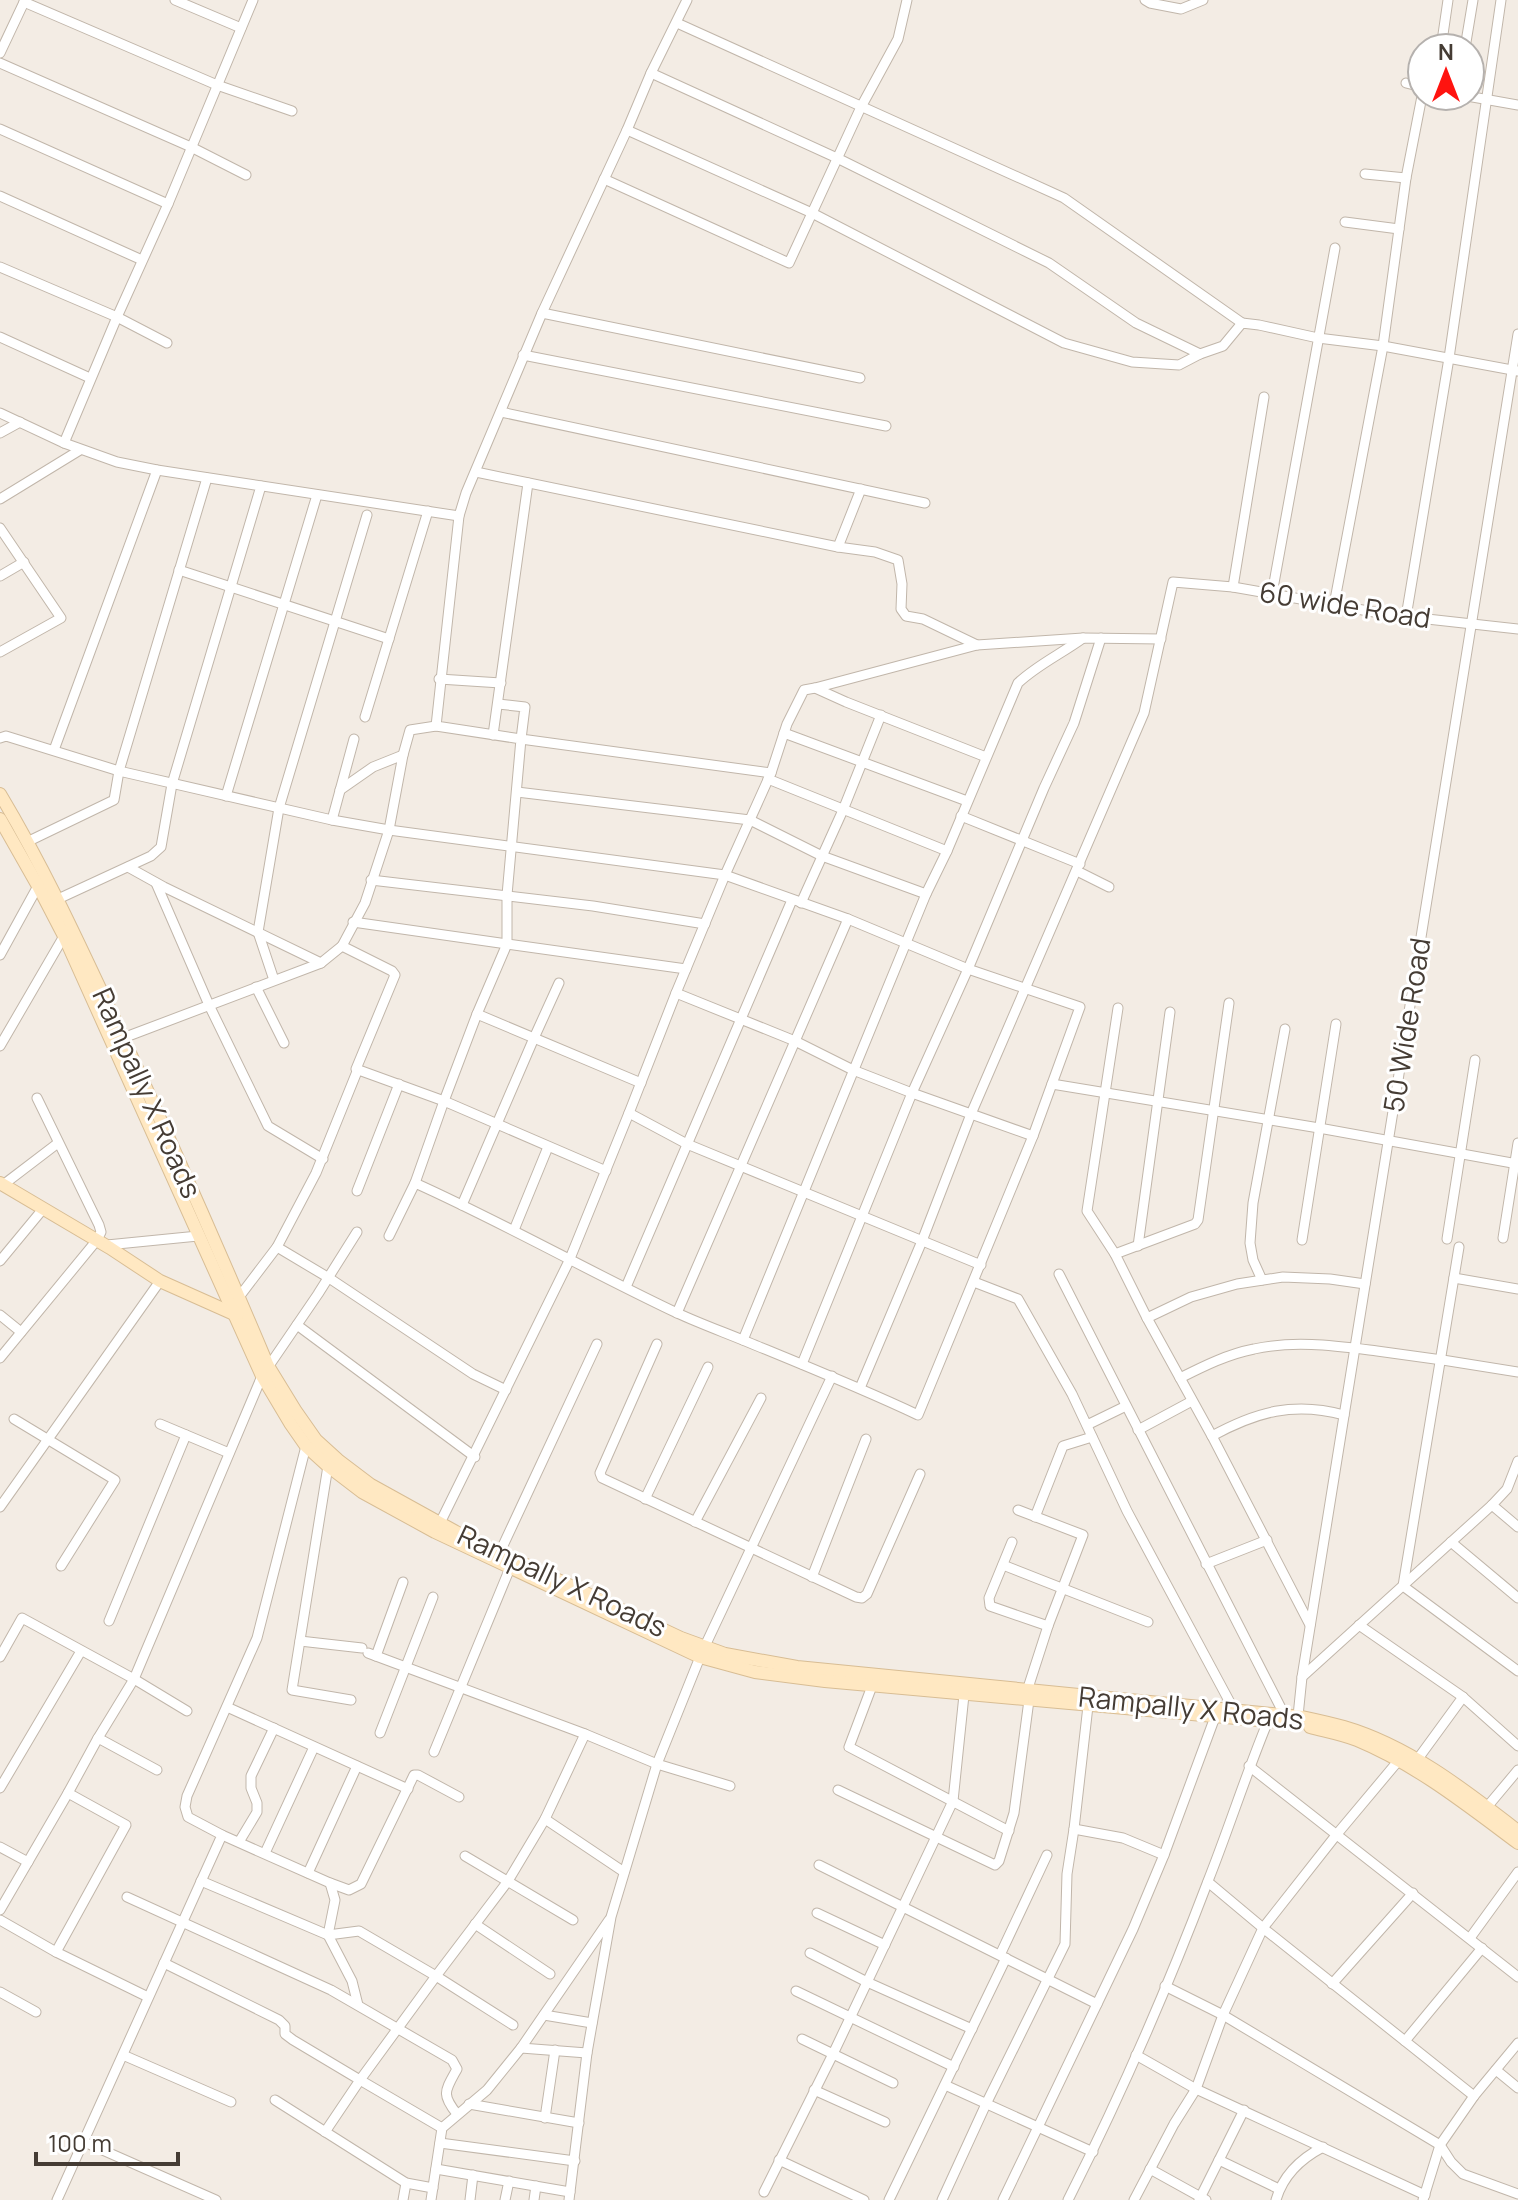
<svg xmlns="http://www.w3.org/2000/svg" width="1518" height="2200" viewBox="0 0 1518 2200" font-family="Manrope,sans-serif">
	<rect width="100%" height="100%" fill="#f3ece4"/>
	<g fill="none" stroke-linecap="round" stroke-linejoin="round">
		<!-- street casing -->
		<g stroke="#c1b6aa" stroke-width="11">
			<g id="street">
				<path d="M175 0 241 28"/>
				<path d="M253 0 168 204 117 317 64 443 117 462 157 470 459 516"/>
				<path d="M1145 0 1150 3 1181 9 1203 0"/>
				<path d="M24 2 217 85 292 111"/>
				<path d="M677 23 1064 198 1242 323"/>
				<path d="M1441 48 1448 0"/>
				<path d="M1465 48 1473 0"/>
				<path d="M0 53 25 0"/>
				<path d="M0 63 191 147 246 175"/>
				<path d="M651 73 837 158 1049 263 1136 323 1200 354 1223 346 1242 323 1259 325 1318 338 1383 346 1518 371"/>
				<path d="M1406 83 1422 87"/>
				<path d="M1467 96 1518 105"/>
				<path d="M0 129 168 204"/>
				<path d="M627 130 812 213 1064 343 1132 362 1179 365 1200 354"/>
				<path d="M1365 174 1406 178"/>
				<path d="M604 179 789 263 861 107 898 39 907 0"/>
				<path d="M0 196 142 260"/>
				<path d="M1345 222 1399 229"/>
				<path d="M0 267 117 317 167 343"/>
				<path d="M542 313 860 378"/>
				<path d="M0 337 90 378"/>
				<path d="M523 355 886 426"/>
				<path d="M501 412 925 503"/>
				<path d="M0 413 64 443"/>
				<path d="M0 433 20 422"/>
				<path d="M476 472 838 547 875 552 898 560 902 584 901 609 906 616 923 619 977 645"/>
				<path d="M0 499 80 450"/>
				<path d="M0 528 61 618 0 652"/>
				<path d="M838 547 861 489"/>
				<path d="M179 570 389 639"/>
				<path d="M0 576 24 562"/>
				<path d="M1233 587 1264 397"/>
				<path d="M1272 594 1335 248"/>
				<path d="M1334 605 1383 346 1406 178 1422 96"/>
				<path d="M1406 617 1449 358 1501 0"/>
				<path d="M439 679 501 683"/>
				<path d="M815 688 977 645 1083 638 1161 639"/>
				<path d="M498 704 525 707 521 739 771 773"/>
				<path d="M365 717 428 511"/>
				<path d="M784 733 967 801"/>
				<path d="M493 735 528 483"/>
				<path d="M0 738 6 736 119 771 332 820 389 830 725 875 848 919 968 969 1080 1007 1033 1136 918 1415C863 1389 806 1366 750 1343 726 1333 701 1324 677 1313 588 1271 504 1223 415 1183L389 1236"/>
				<path d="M54 750 157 470"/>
				<path d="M768 779 947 851"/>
				<path d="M340 790 373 767 403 755"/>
				<path d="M517 792 750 820 822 856 926 894"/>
				<path d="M226 796 317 495"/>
				<path d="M961 816 1080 864"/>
				<path d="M332 820 354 739"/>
				<path d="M29 841 114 800 119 771 207 478"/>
				<path d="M128 867 164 887 321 963"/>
				<path d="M1077 871 1109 887"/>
				<path d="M371 880 593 906 705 924"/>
				<path d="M156 883 209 1005 268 1126 323 1159"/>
				<path d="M58 899 151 856 161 847 172 784 261 486"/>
				<path d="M801 903 843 810 881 715"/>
				<path d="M342 946 392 971 395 975 356 1069 444 1101 477 1014 507 944 353 922"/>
				<path d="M0 955 38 886"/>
				<path d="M686 969 507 944V895L521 739 436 726 459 516 466 493 542 313 627 130 651 73 687 0"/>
				<path d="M274 980 258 932 279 808 367 515"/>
				<path d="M256 987 284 1043"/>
				<path d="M676 993 795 1041 853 1070 912 1093 1033 1136"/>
				<path d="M1118 1008 1087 1211 1115 1254 1147 1318 1212 1436 1310 1625"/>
				<path d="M477 1014 641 1083"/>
				<path d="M123 1038 321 963 342 946 365 903 389 830 403 755 410 730 436 726"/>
				<path d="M0 1046 64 936"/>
				<path d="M1052 1084 1319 1128 1518 1164"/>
				<path d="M629 1113 687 1144 981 1265"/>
				<path d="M415 1183 444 1101 606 1171"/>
				<path d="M3 1185 58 1143"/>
				<path d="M357 1191 399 1084"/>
				<path d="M462 1205 534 1038 559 983"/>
				<path d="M514 1230 548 1147"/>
				<path d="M1503 1238 1518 1143"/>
				<path d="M1447 1239 1475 1060"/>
				<path d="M1302 1240 1336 1024"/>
				<path d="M107 1245 198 1236"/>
				<path d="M1138 1246 1170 1012"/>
				<path d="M277 1247 329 1278 473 1374 506 1390"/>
				<path d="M1459 1247 1403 1586 1518 1671"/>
				<path d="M1115 1254 1195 1224 1198 1220 1229 1003"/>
				<path d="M0 1261 43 1209"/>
				<path d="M1059 1274 1284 1714"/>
				<path d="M1454 1278 1518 1289"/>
				<path d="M1262 1280 1253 1260 1250 1243 1253 1203 1285 1029"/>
				<path d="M974 1282 1018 1299 1072 1394 1127 1511 1234 1710"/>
				<path d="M626 1287 792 900"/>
				<path d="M239 1297 277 1247 316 1173 358 1069"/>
				<path d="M677 1313 848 919"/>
				<path d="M0 1315 21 1332"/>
				<path d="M1147 1318 1191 1297 1237 1284 1283 1277 1330 1279 1365 1284"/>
				<path d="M297 1325 475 1457"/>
				<path d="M743 1340 926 894 947 851 1018 683C1037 665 1061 654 1083 638"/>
				<path d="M657 1344 600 1473 602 1478 856 1597 862 1598 867 1594 920 1474"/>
				<path d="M0 1358 97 1240 101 1232 99 1225 37 1098"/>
				<path d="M802 1364 912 1093 968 969 1044 788 1074 723 1101 638"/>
				<path d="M1180 1378C1204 1366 1228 1354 1254 1349 1295 1340 1336 1346 1377 1351 1424 1357 1471 1364 1518 1372"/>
				<path d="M860 1388 922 1241 971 1114 1144 713 1173 582 1233 587 1391 615 1518 629"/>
				<path d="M14 1419 115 1480 61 1566"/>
				<path d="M160 1424 229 1453"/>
				<path d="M1087 1425 1126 1406"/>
				<path d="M1138 1430 1192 1401"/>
				<path d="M1212 1436C1256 1412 1294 1401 1344 1415"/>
				<path d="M328 1466 292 1690 351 1700"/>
				<path d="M645 1499 708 1367"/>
				<path d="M1492 1505 1518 1527"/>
				<path d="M0 1507 160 1281"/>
				<path d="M1018 1510 1083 1535 1048 1626 1027 1691"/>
				<path d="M1035 1517 1063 1446 1092 1437"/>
				<path d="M695 1522 761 1398"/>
				<path d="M440 1523 569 1261 629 1113 676 993 725 875 771 773 787 724 804 690 815 688 846 702 986 757"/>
				<path d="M1012 1542 989 1598 990 1606 1048 1626"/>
				<path d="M1451 1542 1518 1598"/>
				<path d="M500 1552 597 1344"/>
				<path d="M1206 1564 1267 1540"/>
				<path d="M1003 1565 1148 1622"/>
				<path d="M812 1577 866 1439"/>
				<path d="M109 1621 186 1435"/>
				<path d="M1359 1625 1463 1697 1518 1746"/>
				<path d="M300 1641 362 1648"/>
				<path d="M705 1646 832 1376"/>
				<path d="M368 1653 585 1734 657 1764 730 1786"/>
				<path d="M376 1656 403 1582"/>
				<path d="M0 1657 22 1618 134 1679 187 1711"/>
				<path d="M1302 1677 1492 1505 1507 1489 1518 1461"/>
				<path d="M872 1686 849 1747 1009 1831"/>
				<path d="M227 1707 408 1789"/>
				<path d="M1298 1716 1302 1677 1518 334"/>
				<path d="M380 1733 433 1597"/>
				<path d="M98 1738 157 1770"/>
				<path d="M434 1752 510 1568"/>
				<path d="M1417 1760 1463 1697"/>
				<path d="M1249 1766 1518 1977"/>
				<path d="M0 1788 81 1651"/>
				<path d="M838 1790 995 1865 999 1861 1014 1813 1029 1700"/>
				<path d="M1487 1807 1518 1770"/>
				<path d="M545 1819 624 1872"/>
				<path d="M1074 1829 1123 1838 1164 1855"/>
				<path d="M222 1835 330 1883 349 1890 361 1884 414 1775H418L459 1797"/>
				<path d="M239 1842 257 1812V1803L251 1788V1776L274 1728"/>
				<path d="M0 1847 28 1862"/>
				<path d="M265 1853 314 1747"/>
				<path d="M465 1856 573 1920"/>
				<path d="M819 1865 1097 2004"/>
				<path d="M308 1873 357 1766"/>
				<path d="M201 1881 328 1935 359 1931 436 1976 513 2025"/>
				<path d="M1208 1882 1263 1928 1474 2096"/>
				<path d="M330 1883 335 1900 328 1935 352 1981 358 2005"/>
				<path d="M127 1897 331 1990 452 2060 457 2069C445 2091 441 2094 457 2114"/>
				<path d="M0 1910 68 1793 98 1738 134 1679 262 1376 318 1294 357 1232"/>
				<path d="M817 1913 885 1945"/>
				<path d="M0 1920 56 1952 148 1997"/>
				<path d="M475 1924 550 1974"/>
				<path d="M1470 1938 1518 1872"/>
				<path d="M56 1952 126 1825 68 1793"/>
				<path d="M810 1953 867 1982 972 2029"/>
				<path d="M1000 1955 1047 1855"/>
				<path d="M164 1963 279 2020 285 2026V2034L293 2040 360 2080 325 2132"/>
				<path d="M1332 1984 1413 1893"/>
				<path d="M1165 1986 1223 2015 1440 2145 1451 2162 1463 2174 1518 2194"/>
				<path d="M796 1991 954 2067"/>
				<path d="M0 1992 36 2012"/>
				<path d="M544 2015 592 2023"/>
				<path d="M802 2039 893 2083"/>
				<path d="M1405 2041 1482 1948"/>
				<path d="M521 2048 587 2053"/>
				<path d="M123 2055 231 2102"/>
				<path d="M1136 2055 1196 2089 1425 2195"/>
				<path d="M1496 2070 1518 2088"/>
				<path d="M945 2085 1093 2152"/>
				<path d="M814 2090 885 2122"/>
				<path d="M275 2100 406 2183 433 2188"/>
				<path d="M469 2104 579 2123"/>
				<path d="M545 2118 555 2050"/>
				<path d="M442 2128 360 2080 436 1976 508 1881 545 1819 585 1734"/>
				<path d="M82 2141 216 2200"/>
				<path d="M440 2143 575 2161"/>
				<path d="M779 2160 864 2200"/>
				<path d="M1219 2160 1279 2189"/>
				<path d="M436 2169 570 2192"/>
				<path d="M1150 2169 1206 2200"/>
				<path d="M764 2192 833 2054 953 1801 964 1695"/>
				<path d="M57 2200 222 1835 188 1817 185 1807 187 1796 257 1638 306 1446"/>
				<path d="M403 2200 406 2183"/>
				<path d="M431 2200 442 2128 487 2090 521 2048 609 1920"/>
				<path d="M470 2200 473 2175"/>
				<path d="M505 2200 509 2181"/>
				<path d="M534 2200 536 2186"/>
				<path d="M569 2200 587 2053 611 1917 657 1764 700 1657"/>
				<path d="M889 2200 1006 1958"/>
				<path d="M942 2200 986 2104 1065 1944 1067 1874 1074 1829 1088 1706"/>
				<path d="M1003 2200 1133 1929 1164 1855 1215 1717"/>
				<path d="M1068 2200C1120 2097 1167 1989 1208 1881 1229 1828 1246 1774 1268 1721"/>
				<path d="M1134 2200 1174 2124 1196 2089 1223 2015 1263 1928 1337 1834 1399 1760"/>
				<path d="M1199 2200 1244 2110"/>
				<path d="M1276 2200C1283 2175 1300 2159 1323 2147"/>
				<path d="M1423 2200 1440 2145 1474 2096 1518 2043"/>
			</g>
		</g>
		<!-- secondary casing -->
		<g stroke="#d8bd94" stroke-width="14">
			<g id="secondary">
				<path d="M0 794C45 869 81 948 118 1027 170 1139 220 1252 268 1366L295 1410 316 1440 338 1460 371 1485 456 1532 681 1638 725 1654 797 1667 1302 1717C1316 1720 1330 1723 1344 1727 1409 1746 1465 1790 1518 1831"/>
				<path d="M0 819 38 886 64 936 262 1376 290 1423 306 1446 328 1466 362 1492 435 1532 700 1657 755 1672 825 1681 1292 1723"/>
				<path d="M0 1183 110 1248 160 1281 234 1314 238 1313"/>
				<path d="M1310 1727C1325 1731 1342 1734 1357 1740 1417 1765 1467 1805 1518 1843"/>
			</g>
		</g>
		<!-- street -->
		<use href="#street" stroke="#fff" stroke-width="9"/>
		<!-- secondary -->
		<use href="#secondary" stroke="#ffe8c2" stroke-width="12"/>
	</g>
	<g text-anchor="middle" stroke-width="6" stroke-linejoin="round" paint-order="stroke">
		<!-- street labels -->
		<g font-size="28" fill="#453c34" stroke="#fff">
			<text transform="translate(1345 605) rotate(9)" y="10">60 wide Road</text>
			<text transform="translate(1407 1025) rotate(-81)" y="10">50 Wide Road</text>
			<text transform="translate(147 1093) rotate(66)" y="10">Rampally X Roads</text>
			<text transform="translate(562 1581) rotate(25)" y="10">Rampally X Roads</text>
			<text transform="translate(1191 1708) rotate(6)" y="10">Rampally X Roads</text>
		</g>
	</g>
	<!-- north arrow -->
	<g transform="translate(1446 72)"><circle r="38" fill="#ffffff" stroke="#b5b1ae" stroke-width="2"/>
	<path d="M0-6L14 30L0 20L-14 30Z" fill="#ff130f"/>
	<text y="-12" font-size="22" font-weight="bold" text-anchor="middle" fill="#453c34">N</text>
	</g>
	<!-- scale -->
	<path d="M36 2152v12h142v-12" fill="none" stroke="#453c34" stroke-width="4"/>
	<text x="48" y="2152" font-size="24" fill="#453c34" stroke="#ffffff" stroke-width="6" paint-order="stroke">100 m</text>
</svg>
